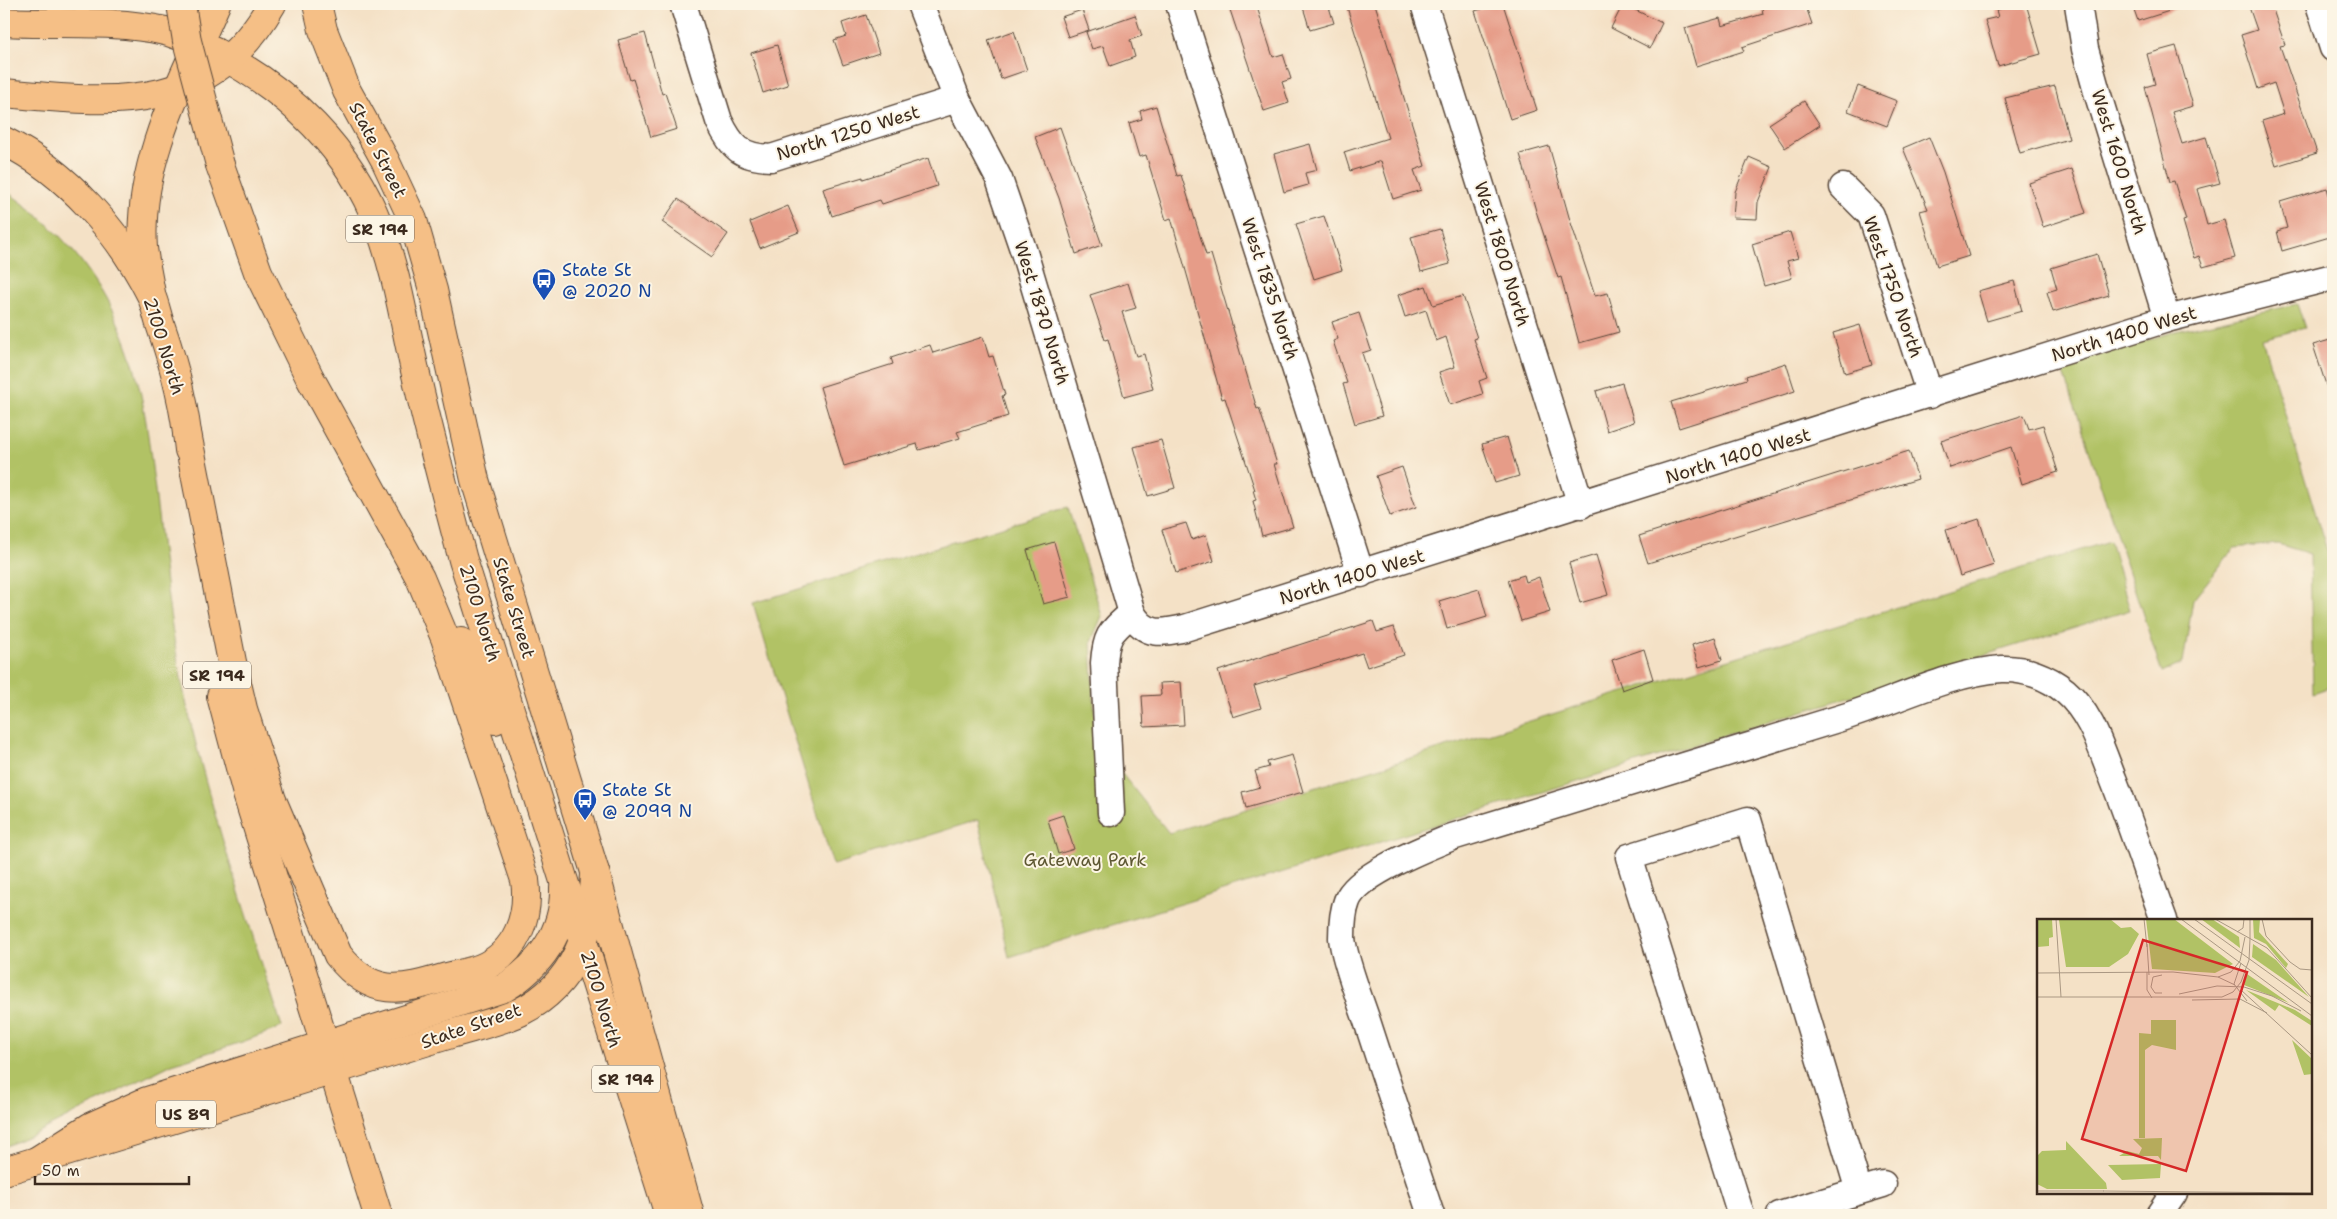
<svg xmlns="http://www.w3.org/2000/svg" width="2337" height="1219" viewBox="0 0 2337 1219" font-family="'Shantell Sans',sans-serif">
	<rect width="100%" height="100%" fill="#fcf5e5"/>
	<filter id="ink" filterUnits="userSpaceOnUse"><feTurbulence type="fractalNoise" baseFrequency=".02" numOctaves="2"/><feDisplacementMap in="SourceGraphic" scale="10" xChannelSelector="R" yChannelSelector="G"/><feConvolveMatrix kernelMatrix="1 2 1 2 8 2 1 2 1" color-interpolation-filters="sRGB"/></filter>
	<filter id="wash" filterUnits="userSpaceOnUse"><feTurbulence type="fractalNoise" baseFrequency=".0096" numOctaves="4" result="noise"/><feDisplacementMap in="SourceGraphic" scale="20" xChannelSelector="R" yChannelSelector="G"/><feGaussianBlur stdDeviation="1.12" result="paint"/><feColorMatrix in="noise" values="0 0 0 0 0 0 0 0 0 0 0 0 0 0 0 0 0 1.4 0 .05"/><feComposite in="paint" operator="in"/></filter>
	<g filter="url(#wash)">
		<rect width="100%" height="100%" fill="#f4e1c6"/>
		<!-- green -->
		<g fill="#b1c265" stroke="#767642">
			<path d="M4 190C73 235 119 302 138 382 147 417 150 454 155 490 163 556 169 622 183 688 207 803 247 915 282 1027L242 1042 172 1064 36 1133 4 1147Z"/>
			<path d="M2297 304 2305 328 2262 339 2333 570V686L2313 693 2310 554 2278 544 2234 548 2193 600 2183 663 2162 673 2062 367 2176 331Z"/>
			<path d="M1068 507 1102 616 1091 642 1098 782 1122 774 1169 833 2110 541 2130 610 1009 957 978 820 833 865 753 603Z"/>
		</g>
		<g id="blocks">
			<!-- building -->
			<g fill="#e69c88">
				<path d="M1228 4H1256L1273 57 1283 54 1291 79 1282 82 1289 103 1264 111Z"/>
				<path d="M1302 4H1328L1334 23 1310 30Z"/>
				<path d="M1346 4H1375L1425 166 1414 170 1421 190 1393 199 1381 161 1350 171 1344 152 1388 138Z"/>
				<path d="M1498 4H1503L1537 110 1510 119 1475 11Z"/>
				<path d="M1623 4 1662 23 1650 48 1611 28Z"/>
				<path d="M1775 4H1805L1812 24 1742 47 1744 51 1696 66 1685 28 1720 18 1722 26 1763 14 1762 8Z"/>
				<path d="M2018 4H2026L2041 54 1998 66 1985 20 1998 17 1996 10Z"/>
				<path d="M2132 4H2181L2182 7 2138 21Z"/>
				<path d="M2248 4H2271L2285 45 2280 46 2317 153 2276 166 2262 121 2284 114 2274 83 2258 89 2241 35 2257 30Z"/>
				<path d="M1082 10 1089 30 1068 37 1061 17Z"/>
				<path d="M866 15 879 53 843 65 834 40 846 36 842 23Z"/>
				<path d="M1135 15 1142 36 1130 40 1135 57 1110 66 1103 46 1092 49 1086 32Z"/>
				<path d="M1014 31 1027 70 1001 79 988 40Z"/>
				<path d="M645 33 662 94 665 93 677 129 651 137 633 79 630 80 618 40Z"/>
				<path d="M777 45 788 85 763 93 751 53Z"/>
				<path d="M2176 46 2193 106 2172 112 2182 144 2206 137 2220 183 2197 189 2207 225 2224 220 2235 258 2203 267 2199 256 2194 258 2183 221 2186 220 2174 181 2170 182 2145 87 2155 84 2147 54Z"/>
				<path d="M1858 86 1897 101 1887 126 1848 111Z"/>
				<path d="M2055 86 2069 139 2020 153 2005 98Z"/>
				<path d="M1804 101 1820 125 1785 148 1769 124Z"/>
				<path d="M1156 106 1177 176 1181 175 1206 255 1211 254 1257 409 1259 408 1277 464H1274L1293 527 1262 536 1253 501 1256 500 1253 490H1255L1225 398 1222 399 1171 218 1166 220 1146 155 1139 157 1129 123 1142 119 1140 111Z"/>
				<path d="M1060 127 1102 245 1076 254 1059 198 1035 137Z"/>
				<path d="M1929 137 1943 172 1969 256 1937 266 1920 211 1928 209 1903 148Z"/>
				<path d="M1310 144 1317 170 1305 173 1308 185 1284 192 1274 154Z"/>
				<path d="M1549 146 1569 217 1595 296 1608 293 1619 332 1579 343 1561 277 1558 278 1536 211 1520 154Z"/>
				<path d="M1749 157 1772 167 1758 202 1757 219 1733 218 1735 192Z"/>
				<path d="M928 158 937 186 882 204 880 200 832 216 823 189 863 177V179Z"/>
				<path d="M2072 169 2086 213 2043 227 2029 183Z"/>
				<path d="M2327 188 2333 209V236L2282 251 2277 231 2287 228 2280 202Z"/>
				<path d="M678 199 728 234 712 257 662 222Z"/>
				<path d="M788 206 799 232 760 248 750 222Z"/>
				<path d="M1324 216 1342 270 1314 279 1296 224Z"/>
				<path d="M1440 229 1450 264 1421 272 1411 237Z"/>
				<path d="M1790 232 1798 258 1787 261 1792 278 1764 286 1752 244Z"/>
				<path d="M2097 254 2109 295 2053 312 2047 292 2057 289 2051 268Z"/>
				<path d="M2014 281 2022 311 1987 321 1978 291Z"/>
				<path d="M1128 283 1136 308 1122 312 1136 356 1144 354 1153 389 1124 397 1108 339 1105 340 1090 295Z"/>
				<path d="M1426 286 1433 305 1463 296 1477 338 1474 339 1487 378 1479 381 1483 394 1450 405 1439 372 1455 367 1446 337 1436 341 1426 310 1405 317 1398 295Z"/>
				<path d="M1359 313 1371 350 1362 353 1382 416 1355 424 1343 384 1347 383 1333 341 1338 339 1332 322Z"/>
				<path d="M1860 325 1872 365 1845 373 1833 333Z"/>
				<path d="M983 337 989 357 993 356 1005 395 1002 396 1008 416 957 432 960 438 919 450 917 444 844 466 820 387 893 364 891 358 930 345 933 353Z"/>
				<path d="M2330 340 2333 349V397H2330L2313 345Z"/>
				<path d="M1786 363 1795 391 1679 428 1671 402 1747 379 1746 376Z"/>
				<path d="M1622 383 1634 422 1607 431 1596 391Z"/>
				<path d="M2024 415 2029 429 2043 425 2058 472 2022 484 2011 447 1950 468 1941 441Z"/>
				<path d="M1507 437 1519 476 1495 483 1482 444Z"/>
				<path d="M1161 440 1175 488 1148 496 1134 447Z"/>
				<path d="M1909 451 1918 479 1648 563 1639 536Z"/>
				<path d="M1402 467 1416 507 1390 516 1376 476Z"/>
				<path d="M1979 519 1994 565 1960 576 1946 530Z"/>
				<path d="M1186 523 1192 540 1206 535 1214 561 1176 573 1162 530Z"/>
				<path d="M1054 542 1070 597 1043 604 1027 550Z"/>
				<path d="M1596 555 1608 595 1580 603 1569 563Z"/>
				<path d="M1524 575 1526 582 1539 577 1550 612 1521 621 1508 580Z"/>
				<path d="M1479 589 1487 617 1447 629 1439 601Z"/>
				<path d="M1373 621 1377 632 1394 627 1404 655 1367 667 1362 653 1254 686 1261 708 1233 717 1218 671Z"/>
				<path d="M1715 637 1722 660 1699 667 1692 645Z"/>
				<path d="M1644 649 1653 679 1622 690 1612 660Z"/>
				<path d="M1181 682 1184 725 1144 727 1142 696 1161 695 1160 683Z"/>
				<path d="M1292 755 1303 792 1246 808 1242 792 1260 787 1255 771 1269 767 1267 762Z"/>
				<path d="M1063 815 1074 849 1058 854 1048 820Z"/>
			</g>
		</g>
	</g>
	<g filter="url(#ink)">
		<use href="#blocks" fill-opacity="0" stroke="#574537" stroke-width="1"/>
		<g fill="none" stroke-linecap="round" stroke-linejoin="round">
			<!-- minor casing -->
			<g stroke="#574537" stroke-width="29">
				<g id="minor">
					<path d="M683 4 719 121C732 148 741 157 771 158L957 99"/>
					<path d="M920 4 957 99 999 179 1024 252 1132 613C1145 637 1163 633 1185 628L2167 319 2333 277"/>
					<path d="M1179 4 1361 574"/>
					<path d="M1424 4 1581 505"/>
					<path d="M2078 4 2085 49 2097 92 2167 319"/>
					<path d="M2319 4 2333 48"/>
					<path d="M1843 187 1871 215 1930 395"/>
					<path d="M1111 813 1104 663C1106 634 1111 632 1132 613"/>
					<path d="M1431 1215C1410 1151 1388 1086 1367 1021 1360 1000 1344 959 1342 938 1342 926 1343 911 1347 901 1357 874 1426 848 1452 837 1582 796 1713 757 1844 717 1893 702 1951 672 2002 669 2025 668 2048 677 2065 691 2092 714 2101 749 2114 781 2132 827 2147 874 2164 920"/>
					<path d="M1741 1215 1629 857 1748 820 1859 1191"/>
					<path d="M1780 1215 1883 1184"/>
					<path d="M2159 1215 2174 1193"/>
				</g>
			</g>
			<!-- major casing -->
			<g stroke="#574537" stroke-width="30">
				<g id="major">
					<path d="M317 4 323 30 347 91 385 160 413 220 433 290 475 480 595 872C594 929 575 985 520 1012 498 1022 474 1027 451 1034 412 1046 373 1058 334 1070"/>
					<path d="M151 293C148 278 145 263 143 248 137 161 183 80 216 4"/>
				</g>
			</g>
			<!-- highway casing -->
			<g stroke="#574537" stroke-width="30">
				<g id="highway">
					<path d="M4 22C57 25 112 19 165 31 183 36 200 45 217 53 289 90 350 150 379 226 398 275 405 329 417 379 431 440 447 500 463 560L669 1215"/>
					<path d="M4 93C114 103 208 116 272 4"/>
					<path d="M4 141C67 172 120 233 151 295 155 304 157 315 160 324 174 364 185 408 189 450"/>
					<path d="M187 433 232 662 243 709 272 800 338 955C372 998 400 991 447 977 458 974 470 972 481 968 517 953 530 916 525 880L445 638 420 578 310 378 258 272 220 165"/>
					<path d="M461 642 482 685 495 720"/>
					<path d="M221 696 247 794 378 1215"/>
					<path d="M595 872 690 1215"/>
					<path d="M38 1160 90 1127 147 1101 504 988C539 967 565 932 564 888"/>
					<path d="M4 1171 334 1070"/>
				</g>
			</g>
			<!-- minor -->
			<use href="#minor" stroke="#fff" stroke-width="26"/>
			<!-- major -->
			<use href="#major" stroke="#f5bf86" stroke-width="28"/>
			<!-- highway -->
			<use href="#highway" stroke="#f5bf86" stroke-width="28"/>
			<!-- highway-bridge casing -->
			<g stroke="#574537" stroke-width="30" stroke-linecap="butt">
				<path id="highway-bridge" d="M181 4 187 41 220 165"/>
			</g>
			<!-- highway-bridge -->
			<use href="#highway-bridge" stroke="#f5bf86" stroke-width="28"/>
		</g>
	</g>
	<!-- icons -->
	<defs>
		<g id="bus-pin" transform="scale(1.25)"><path d="M0 17L-7.5 6A9.5 9.5 0 1 1 7.5 6Z" fill="#1a4fb4" stroke="#fcf5e5"/><path d="M-5-6H5V4H4V6H2V4H-2V6H-4V4H-5ZM-3.5-4V0h7V-4ZM-3.5 1.2v1.5H-2V1.2ZM2 1.2v1.5H3.5V1.2Z" fill="#fff"/></g>
	</defs>
	<g fill-rule="evenodd">
		<use href="#bus-pin" x="544" y="280"/>
		<use href="#bus-pin" x="585" y="800"/>
	</g>
	<g text-anchor="middle" stroke-width="4" stroke-linejoin="round" paint-order="stroke">
		<!-- shield labels -->
		<g fill="#fcf5e5" stroke="#75675a" stroke-width="1">
			<rect x="346" y="215.5" width="68" height="27" rx="4"/>
			<rect x="183" y="661.5" width="68" height="27" rx="4"/>
			<rect x="592" y="1065.5" width="68" height="27" rx="4"/>
			<rect x="156" y="1100.5" width="60" height="27" rx="4"/>
		</g>
		<g font-size="16" font-weight="bold" fill="#3b2a1e">
			<text x="380" y="235">SR 194</text>
			<text x="217" y="681">SR 194</text>
			<text x="626" y="1085">SR 194</text>
			<text x="186" y="1120">US 89</text>
		</g>
		<!-- street labels -->
		<g font-size="18" fill="#3b2a1e" stroke="#fcf5e5">
			<text transform="translate(848 133) rotate(-17)" y="6">North 1250 West</text>
			<text transform="translate(378 150) rotate(63)" y="6">State Street</text>
			<text transform="translate(2119 162) rotate(73)" y="6">West 1600 North</text>
			<text transform="translate(1502 254) rotate(73)" y="6">West 1800 North</text>
			<text transform="translate(1893 287) rotate(71)" y="6">West 1750 North</text>
			<text transform="translate(1270 289) rotate(72)" y="6">West 1835 North</text>
			<text transform="translate(1042 313) rotate(73)" y="6">West 1870 North</text>
			<text transform="translate(2124 334) rotate(-17)" y="6">North 1400 West</text>
			<text transform="translate(164 346) rotate(73)" y="6">2100 North</text>
			<text transform="translate(1738 456) rotate(-17)" y="6">North 1400 West</text>
			<text transform="translate(1352 577) rotate(-17)" y="6">North 1400 West</text>
			<text transform="translate(514 608) rotate(73)" y="6">State Street</text>
			<text transform="translate(480 613) rotate(73)" y="6">2100 North</text>
			<text transform="translate(601 999) rotate(73)" y="6">2100 North</text>
			<text transform="translate(471 1026) rotate(-19)" y="6">State Street</text>
		</g>
		<!-- transit labels -->
		<g font-size="18" fill="#164399" stroke="#fcf5e5" text-anchor="start">
			<text x="562" y="276">State St<tspan x="562" dy="21">@ 2020 N</tspan></text>
			<text x="602" y="796">State St<tspan x="602" dy="21">@ 2099 N</tspan></text>
		</g>
		<!-- park labels -->
		<g font-size="18" fill="#5e5833" stroke="#fcf5e5">
			<text x="1085" y="866">Gateway Park</text>
		</g>
	</g>
	<!-- overview -->
	<g transform="translate(2037 919)">
		<rect width="275" height="275" fill="#f4e1c6"/>
		<path d="M0 0H15L16 18 12 19V27L0 28ZM73 0 84 9 94 8 102 15 91 35 72 48H29L22 1ZM109 0H137L196 45 178 54 115 50ZM164 0H175L202 18 203 29ZM216 0H223L222 13 251 45 249 49 229 25 217 19ZM216 25 239 41 272 78 215 38ZM210 55 252 84 207 66ZM209 71 258 91 275 102V107L242 86 238 92ZM114 101H139V131L115 126 108 131V219H102V114L114 115ZM255 121 275 140V155L267 156ZM125 219 124 241 121 237H82L90 232 102 235 105 229 96 220ZM29 222 69 264 70 270H10L0 265V237L5 232 29 231ZM124 245 123 259 85 261 71 246Z" fill="#b1c265"/>
		<path fill="none" stroke="#aa9883" stroke-width="1" d="M19 0 24 78M107 0 110 28M144 0 275 97M157 0 275 85M178 0 230 29 275 79M225 0 229 17 253 43 263 50 275 51M200 13 206 9 207 0M213 20V0M110 25 112 56M204 44 197 65 210 82M110 53V71L115 79M0 54 136 53 181 58 194 53 203 42 208 18M181 58 198 66M204 71 275 136M125 74H118L114 68 116 58 125 56M142 75 180 67 207 68 235 77 264 92M0 78H185L196 73 204 63 212 41 213 20M155 81 203 80 230 94M0 272H67M66 272 275 274"/>
		<path fill="#d62828" fill-opacity="0.15" stroke="#d62828" stroke-width="2.5" d="M106 21 210 53 149 252 45 220Z"/>
		<rect width="275" height="275" fill="none" stroke="#3b2a1e" stroke-width="2.5"/>
	</g>
	<!-- margin -->
	<rect width="2337" height="1219" fill="none" stroke="#fcf5e5" stroke-width="20"/>
	<!-- scale -->
	<path d="M35 1176v8h154v-8" fill="none" stroke="#3b2a1e" stroke-width="2.5"/>
	<text x="42" y="1176" font-size="15" fill="#3b2a1e" stroke="#fcf5e5" stroke-width="4" paint-order="stroke">50 m</text>
</svg>
